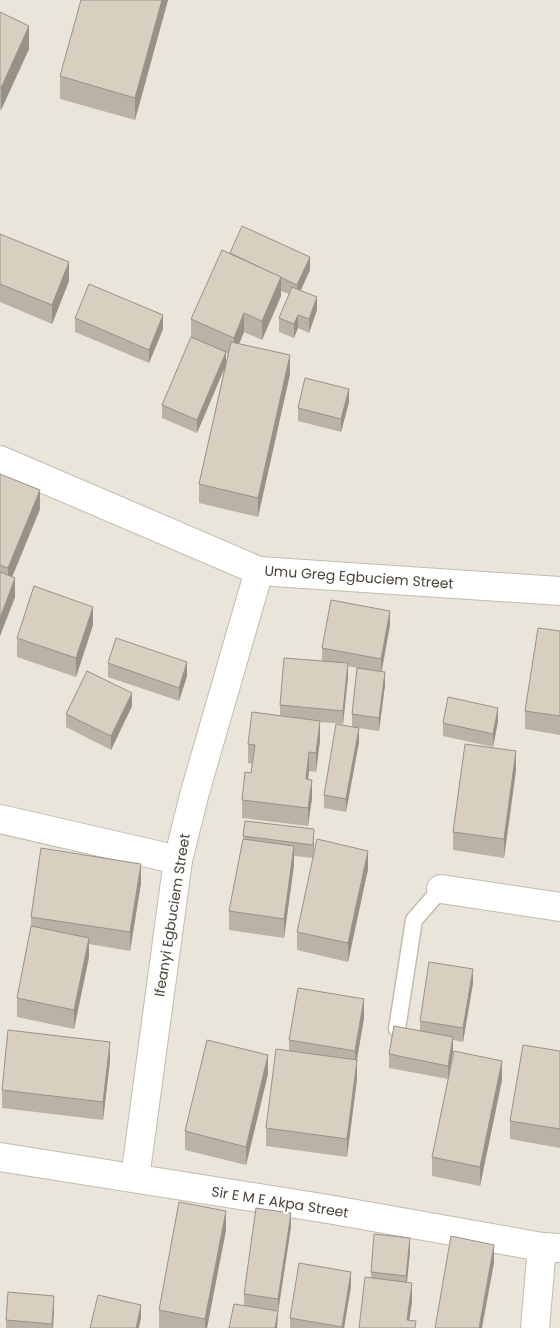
<svg xmlns="http://www.w3.org/2000/svg" width="560" height="1328" viewBox="0 0 560 1328" font-family="Poppins,sans-serif">
	<rect width="100%" height="100%" fill="#f6f3ec"/>
	<!-- residential -->
	<rect fill="#eae5da" x="0" y="0" width="560" height="1328"/>
	<g fill="none" stroke-linecap="round" stroke-linejoin="round">
		<!-- lane casing -->
		<g stroke="#c2bbae" stroke-width="19">
			<path id="lane" d="M397 1029 414 920 441 889"/>
		</g>
		<!-- street casing -->
		<g stroke="#c2bbae" stroke-width="30">
			<g id="street">
				<path d="M0 460 259 571 560 591"/>
				<path d="M0 819 178 860"/>
				<path d="M441 889 560 907"/>
				<path d="M0 1157 328 1209 542 1247 560 1248"/>
				<path d="M135 1178 178 860 195 792 259 571"/>
				<path d="M535 1328 542 1247"/>
			</g>
		</g>
		<!-- lane -->
		<use href="#lane" stroke="#fff" stroke-width="16"/>
		<!-- street -->
		<use href="#street" stroke="#fff" stroke-width="28"/>
	</g>
	<!-- wall -->
	<g fill="#bab2a6" fill-rule="evenodd">
		<path d="M168 0 135 120 60 99V76Z"/>
		<path d="M0 12 29 49 1 110H0Z"/>
		<path d="M0 234 69 281 52 324 0 302Z"/>
		<path d="M230 253 310 270 301 290 317 310 309 333 298 328 294 338 279 332V318L289 294 281 291V296L262 340 244 332 239 344 290 374 258 517 199 503V484L225 366 197 433 162 418V405L191 337V319ZM226 353 228 354 226 364Z"/>
		<path d="M75 318 163 329 149 363 75 332Z"/>
		<path d="M349 402 341 432 298 421V408Z"/>
		<path d="M0 474 40 509 12 577 15 597 0 636Z"/>
		<path d="M93 625 76 677 17 657V638Z"/>
		<path d="M390 625 382 671 385 685 379 731 359 728V742L346 812 324 808V795L352 727V714L357 668 348 666V677L343 724 320 722V740L316 772 309 771 308 779 312 798 308 826 242 818V800L251 773 252 764 248 763V744L280 716V705L322 661V648Z"/>
		<path d="M560 631V735L525 729V711Z"/>
		<path d="M108 663 187 676 179 701 108 677Z"/>
		<path d="M132 706 111 750 66 727V714Z"/>
		<path d="M498 721 493 747 443 736V723Z"/>
		<path d="M516 770 504 858 453 850V832Z"/>
		<path d="M245 821 314 842 313 858 294 856V865L284 938 229 930V911L243 839Z"/>
		<path d="M368 869 348 962 297 950V932Z"/>
		<path d="M141 883 130 951 89 944V957L74 1029 17 1017V998L31 928V917Z"/>
		<path d="M473 983 463 1042 453 1040V1051L448 1079 389 1068V1054L420 1031V1021Z"/>
		<path d="M364 1018 357 1060V1079L347 1157 266 1146V1128L289 1051V1040Z"/>
		<path d="M560 1051V1148L510 1139V1121Z"/>
		<path d="M110 1061 103 1120 2 1108V1090Z"/>
		<path d="M268 1074 246 1165 185 1150V1131Z"/>
		<path d="M502 1080 480 1186 432 1176V1157Z"/>
		<path d="M291 1227 278 1312 277 1328H229L244 1305V1294Z"/>
		<path d="M226 1230 207 1328H159V1310Z"/>
		<path d="M410 1251 407 1283 412 1302 409 1320 416 1328 371 1278V1272Z"/>
		<path d="M351 1286 344 1328H290V1318Z"/>
		<path d="M54 1309 53 1328H6V1320Z"/>
	</g>
	<!-- shaded-wall -->
	<g fill="#979187">
		<path d="M162 0H168L135 120V98Z"/>
		<path d="M29 26V49L1 110V88Z"/>
		<path d="M310 257V270L297 298V285Z"/>
		<path d="M69 262V281L52 324V305Z"/>
		<path d="M281 277V296L262 340V321Z"/>
		<path d="M317 297V310L309 333V319Z"/>
		<path d="M244 313V332L234 356V338Z"/>
		<path d="M163 315V329L149 363V350Z"/>
		<path d="M298 315V328L294 338V324Z"/>
		<path d="M226 352V365L197 433V420Z"/>
		<path d="M290 355V374L258 517V498Z"/>
		<path d="M349 389V402L341 432V419Z"/>
		<path d="M40 490V509L8 587V568Z"/>
		<path d="M15 578V597L0 636V618Z"/>
		<path d="M93 607V625L76 677V658Z"/>
		<path d="M390 611V625L381 673V659Z"/>
		<path d="M187 662V676L179 701V688Z"/>
		<path d="M348 663V677L343 724V711Z"/>
		<path d="M385 672V685L379 731V718Z"/>
		<path d="M132 693V706L111 750V736Z"/>
		<path d="M498 708V721L493 747V734Z"/>
		<path d="M320 721V740L316 772V753Z"/>
		<path d="M359 728V742L346 812V799Z"/>
		<path d="M516 751V770L504 858V839Z"/>
		<path d="M309 752V771L306 798V779Z"/>
		<path d="M312 780V798L308 826V808Z"/>
		<path d="M314 829V842L313 858V845Z"/>
		<path d="M294 846V865L284 938V919Z"/>
		<path d="M368 851V869L348 962V943Z"/>
		<path d="M141 864V883L130 951V932Z"/>
		<path d="M89 938V957L74 1029V1010Z"/>
		<path d="M473 969V983L463 1042V1028Z"/>
		<path d="M364 999V1018L355 1070V1051Z"/>
		<path d="M453 1037V1051L448 1079V1066Z"/>
		<path d="M110 1042V1061L103 1120V1102Z"/>
		<path d="M268 1055V1074L246 1165V1147Z"/>
		<path d="M357 1060V1079L347 1157V1139Z"/>
		<path d="M502 1061V1080L480 1186V1167Z"/>
		<path d="M226 1211V1230L207 1328H205V1319Z"/>
		<path d="M291 1213V1227L278 1312V1299Z"/>
		<path d="M410 1238V1251L406 1290V1276Z"/>
		<path d="M494 1245V1263L482 1328H479Z"/>
		<path d="M351 1272V1286L344 1328H342Z"/>
		<path d="M412 1283V1302L408 1328 407 1320Z"/>
		<path d="M54 1296V1309L53 1328H52Z"/>
		<path d="M141 1305V1318L139 1328H136Z"/>
		<path d="M278 1311 277 1328H275Z"/>
	</g>
	<!-- building -->
	<g fill="#d8cfc1" stroke="#979187">
		<path d="M81 0H162L135 98 60 76Z"/>
		<path d="M0 12 29 26 1 88H0Z"/>
		<path d="M242 226 310 257 297 285 230 253Z"/>
		<path d="M0 234 69 262 52 305 0 284Z"/>
		<path d="M222 250 281 277 262 321 244 313 234 338 191 319Z"/>
		<path d="M89 284 163 315 149 350 75 318Z"/>
		<path d="M292 287 317 297 309 319 298 315 294 324 279 318Z"/>
		<path d="M191 337 226 352 197 420 162 405Z"/>
		<path d="M231 342 290 355 258 498 199 484Z"/>
		<path d="M305 378 349 389 341 419 298 408Z"/>
		<path d="M0 474 40 490 8 568 0 565Z"/>
		<path d="M0 572 15 578 0 618Z"/>
		<path d="M34 586 93 607 76 658 17 638Z"/>
		<path d="M331 600 390 611 381 659 322 648Z"/>
		<path d="M538 628 560 631V716L525 711Z"/>
		<path d="M116 638 187 662 179 688 108 663Z"/>
		<path d="M284 658 348 663 343 711 280 705Z"/>
		<path d="M357 668 385 672 379 718 352 714Z"/>
		<path d="M87 671 132 693 111 736 66 714Z"/>
		<path d="M448 697 498 708 493 734 443 723Z"/>
		<path d="M252 712 320 721 316 753 309 752 306 779 312 780 308 808 242 800 245 772 251 773 255 745 248 744Z"/>
		<path d="M336 724 359 728 346 799 324 795Z"/>
		<path d="M465 744 516 751 504 839 453 832Z"/>
		<path d="M245 821 314 829 313 845 243 836Z"/>
		<path d="M243 839 294 846 284 919 229 911Z"/>
		<path d="M317 839 368 851 348 943 297 932Z"/>
		<path d="M41 848 141 864 130 932 31 917Z"/>
		<path d="M31 926 89 938 74 1010 17 998Z"/>
		<path d="M429 962 473 969 463 1028 420 1021Z"/>
		<path d="M298 988 364 999 355 1051 289 1040Z"/>
		<path d="M394 1026 453 1037 448 1066 389 1054Z"/>
		<path d="M8 1030 110 1042 103 1102 2 1090Z"/>
		<path d="M207 1040 268 1055 246 1147 185 1131Z"/>
		<path d="M523 1045 560 1051V1129L510 1121Z"/>
		<path d="M276 1049 357 1060 347 1139 266 1128Z"/>
		<path d="M454 1051 502 1061 480 1167 432 1157Z"/>
		<path d="M179 1202 226 1211 205 1319 159 1310Z"/>
		<path d="M256 1208 291 1213 278 1299 244 1294Z"/>
		<path d="M374 1234 410 1238 406 1276 371 1272Z"/>
		<path d="M451 1236 494 1245 479 1328H435Z"/>
		<path d="M299 1263 351 1272 342 1327 290 1318Z"/>
		<path d="M365 1277 412 1283 407 1320 416 1321 415 1328H359Z"/>
		<path d="M8 1292 54 1296 52 1324 6 1320Z"/>
		<path d="M98 1295 141 1305 136 1328H90Z"/>
		<path d="M234 1304 278 1311 275 1328H229Z"/>
	</g>
	<g text-anchor="middle" stroke-width="4.5" stroke-linejoin="round" paint-order="stroke">
		<!-- street labels -->
		<g font-size="14" fill="#4b4439" stroke="#fff">
			<text transform="translate(359 577) rotate(4)" y="5">Umu Greg Egbuciem Street</text>
			<text transform="translate(172 915) rotate(-81)" y="5">Ifeanyi Egbuciem Street</text>
			<text transform="translate(280 1202) rotate(9)" y="5">Sir E M E Akpa Street</text>
		</g>
	</g>
</svg>
